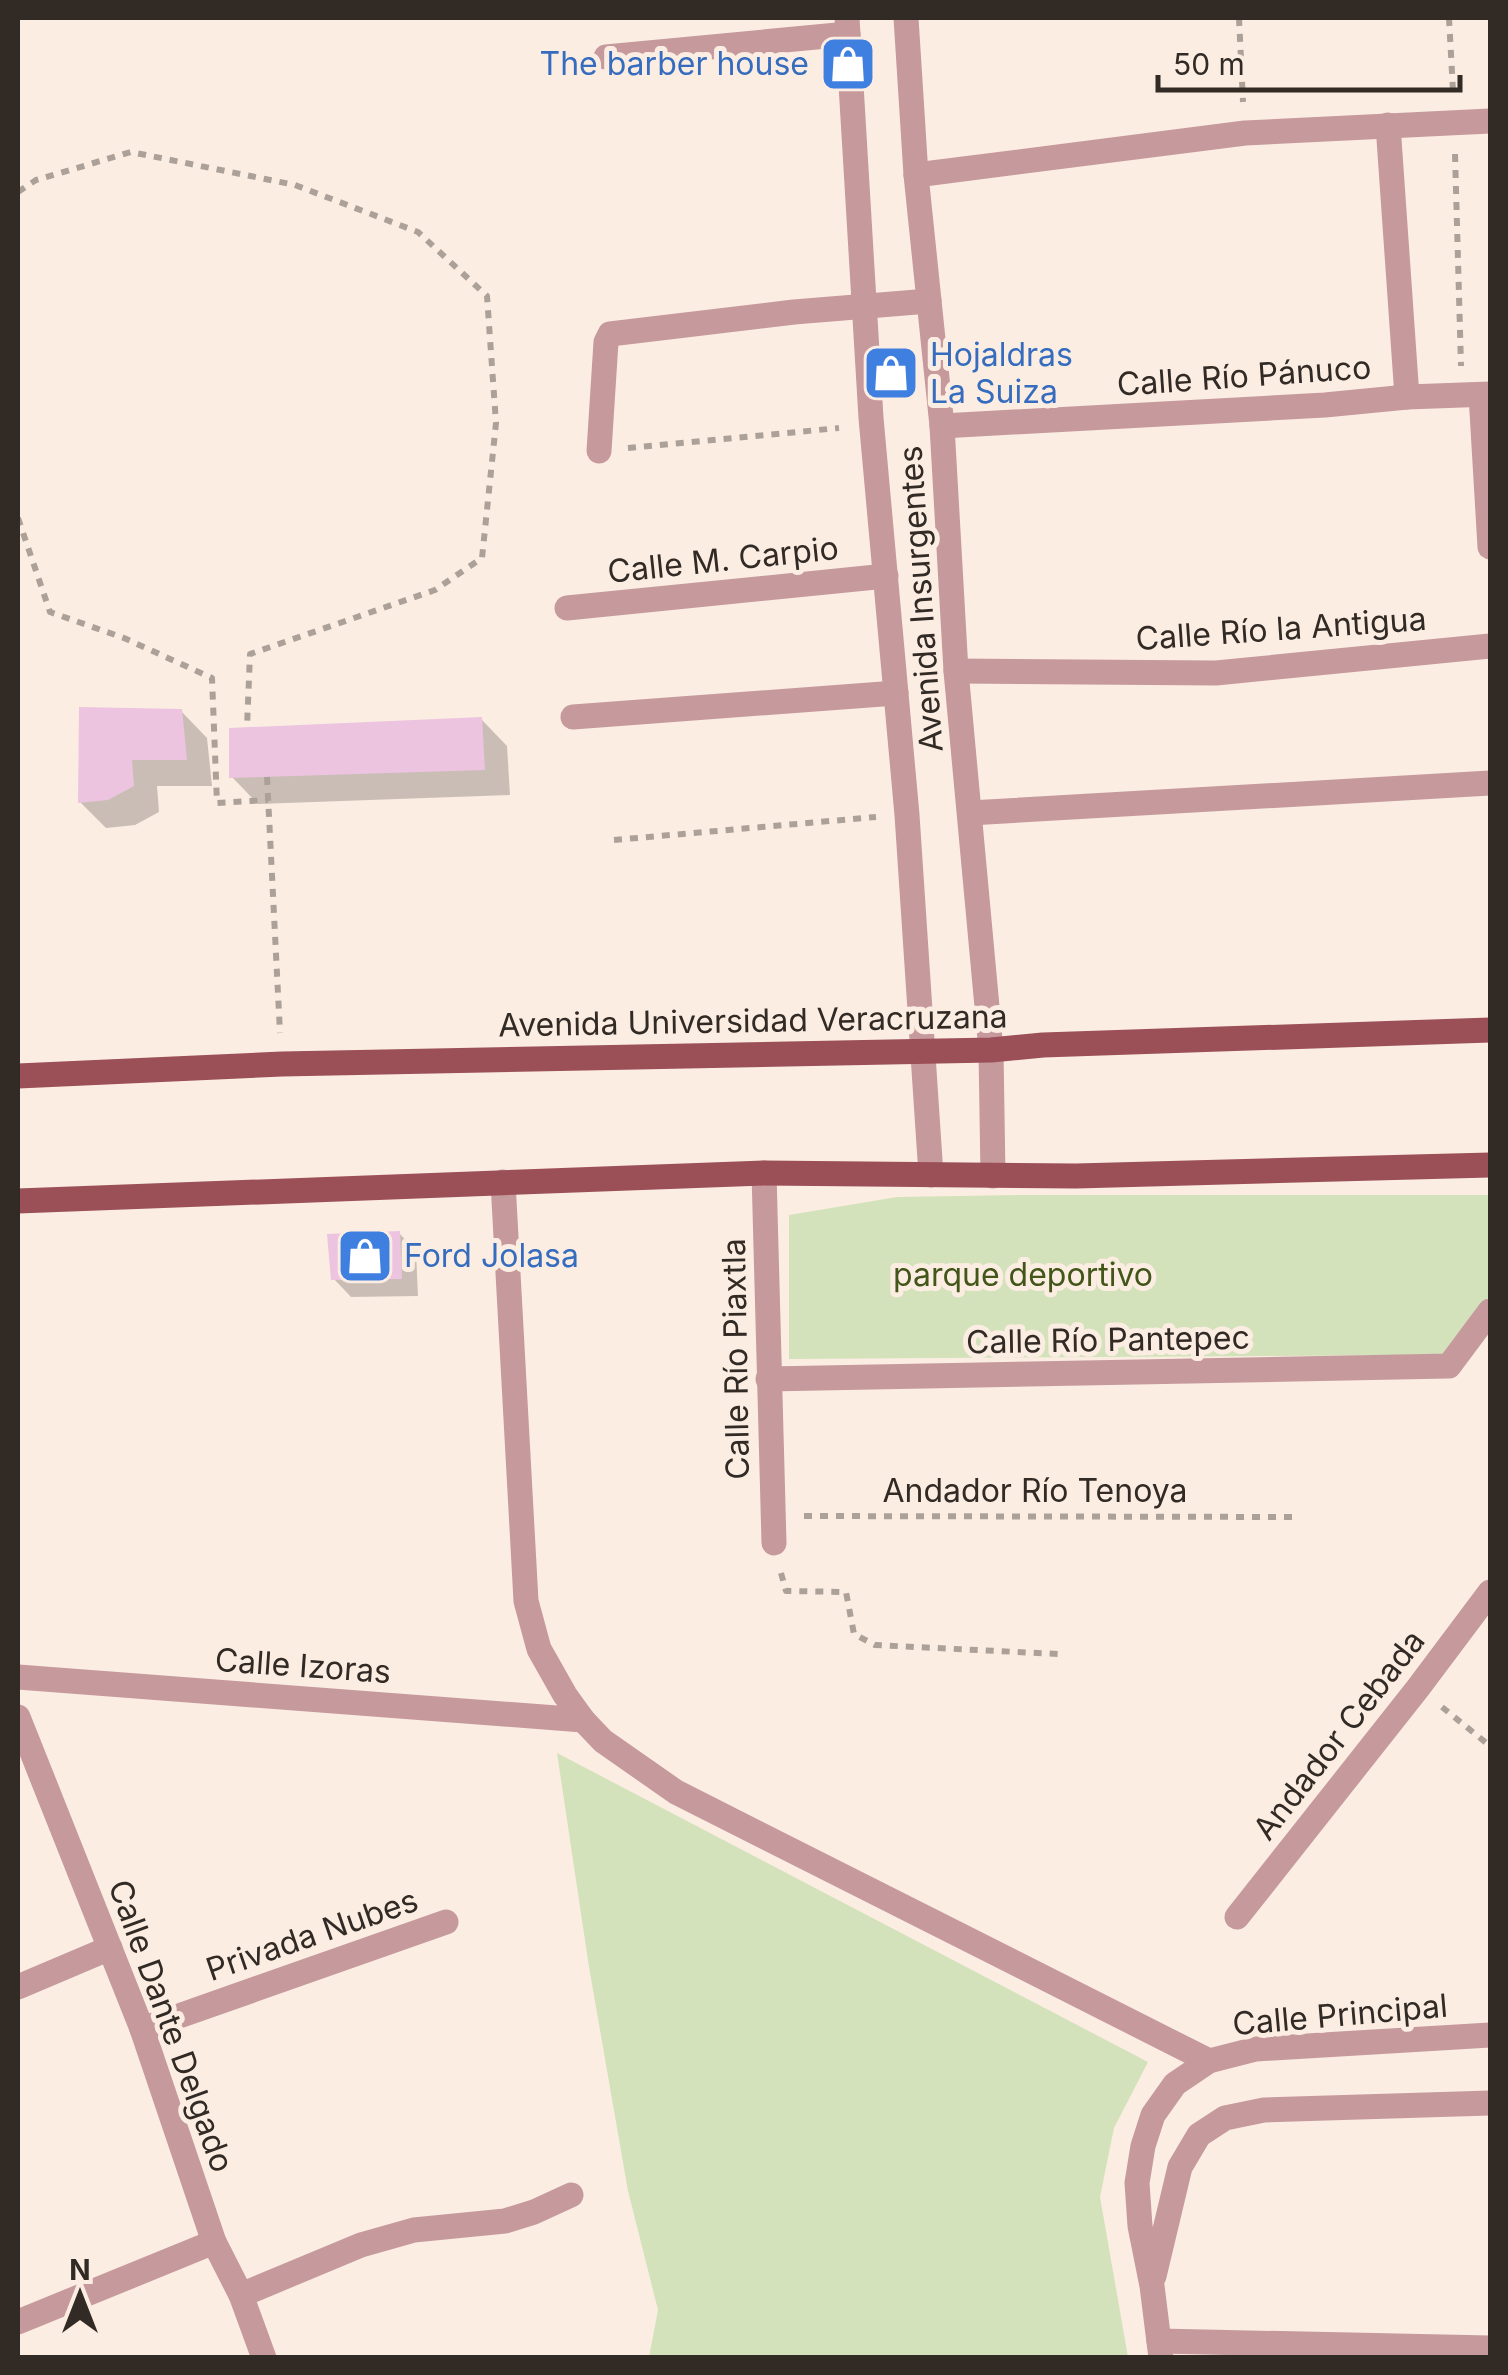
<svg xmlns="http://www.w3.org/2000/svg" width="1508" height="2375" viewBox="0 0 1508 2375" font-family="Inter,sans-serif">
	<rect width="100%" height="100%" fill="#fcede3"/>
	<!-- green -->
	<g fill="#d3e2bb">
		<path d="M1021 1195H1490V1295L1444 1355 789 1359V1215L897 1197Z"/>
		<path d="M557 1753 1148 2062 1114 2128 1100 2197 1128 2357H649L658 2310 628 2191 589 1967Z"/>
	</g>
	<!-- shadow -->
	<g fill="#0003">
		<path d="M181 711 207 738 212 786H157L159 812 135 825 106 828 80 802Z"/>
		<path d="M481 719 507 746 510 795 258 804 232 777Z"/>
		<path d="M399 1233 416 1251 418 1296 351 1297 334 1279Z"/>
	</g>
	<!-- building -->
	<g fill="#ecc4df">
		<path d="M79 707 182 709 187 760H132L134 786 108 800 78 803Z"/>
		<path d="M482 717 485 770 229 778V728Z"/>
		<path d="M400 1231 402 1279 331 1280 327 1234Z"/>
	</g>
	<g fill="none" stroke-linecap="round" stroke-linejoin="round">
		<!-- path -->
		<g stroke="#aca199" stroke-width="6" stroke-dasharray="8 8" stroke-linecap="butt">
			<path d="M1239 18 1243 102"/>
			<path d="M1449 18 1453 91"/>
			<path d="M1455 154 1461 366"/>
			<path d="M18 192 36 180 131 152 295 185 418 232 487 296 496 423 482 558 435 590 250 654 247 727"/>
			<path d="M628 448 839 428"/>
			<path d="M18 518 50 612 124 638 212 678 217 803 268 800"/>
			<path d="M267 777 280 1033"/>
			<path d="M614 840 876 817"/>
			<path d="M804 1516 1297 1517"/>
			<path d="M781 1573 786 1591 846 1592 854 1634 875 1645 1058 1654"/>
			<path d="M1442 1707 1490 1746"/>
		</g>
		<!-- street -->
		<g stroke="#c69a9d" stroke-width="25">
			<path d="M847 18 871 418 907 815 931 1175"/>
			<path d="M906 18 916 175 942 426 956 671 991 1050 993 1176"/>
			<path d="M606 57 848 34"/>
			<path d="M1388 125 1407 397"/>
			<path d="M916 175 1245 133 1490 121"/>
			<path d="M1481 395 1490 547"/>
			<path d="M942 426 1325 405 1407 397 1490 394"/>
			<path d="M599 451 606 342 610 334 794 312 929 301"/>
			<path d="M567 608 886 576"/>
			<path d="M956 671 1216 673 1490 646"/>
			<path d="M573 717 896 693"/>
			<path d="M970 813 1490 783"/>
			<path d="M764 1173 774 1543"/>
			<path d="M503 1182 526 1601 539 1649 565 1695 583 1720 603 1741 676 1792 1209 2061"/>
			<path d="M768 1379 1449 1366 1490 1311"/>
			<path d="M18 1677 583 1720"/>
			<path d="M18 1717 142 2029 214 2242 241 2295 264 2358"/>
			<path d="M1237 1917 1418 1688 1490 1592"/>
			<path d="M18 1987 110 1948"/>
			<path d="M142 2029 446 1922"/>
			<path d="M1154 2276 1180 2167 1199 2135 1225 2118 1264 2110 1490 2103"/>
			<path d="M241 2295 361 2245 414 2230 505 2221 534 2212 571 2195"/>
			<path d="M18 2322 214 2242"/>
			<path d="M1159 2341 1490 2348"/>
			<path d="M1161 2358 1152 2286 1140 2226 1137 2183 1143 2146 1153 2115 1175 2084 1209 2061 1256 2049 1490 2035"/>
		</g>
		<!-- primary -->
		<g stroke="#9b5058" stroke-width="25">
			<path d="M18 1076 282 1064 991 1050 1043 1045 1490 1030"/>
			<path d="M18 1201 764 1173 1076 1176 1490 1165"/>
		</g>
	</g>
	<!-- icons -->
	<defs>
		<g id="shop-square" transform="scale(2.875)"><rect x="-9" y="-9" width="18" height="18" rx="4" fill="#3f7fe0" stroke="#fcede3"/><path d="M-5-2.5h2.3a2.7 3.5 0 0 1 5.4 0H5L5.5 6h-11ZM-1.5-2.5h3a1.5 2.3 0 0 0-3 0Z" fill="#fff"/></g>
	</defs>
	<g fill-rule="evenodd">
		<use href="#shop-square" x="848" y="64"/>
		<use href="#shop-square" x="891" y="373"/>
		<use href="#shop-square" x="365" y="1256"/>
	</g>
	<g text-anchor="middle" stroke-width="10" stroke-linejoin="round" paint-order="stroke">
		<!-- shop labels -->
		<g font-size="32" fill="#366cbe" stroke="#fcede3" text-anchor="start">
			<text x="809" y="75" text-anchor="end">The barber house</text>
			<text x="930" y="366">Hojaldras<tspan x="930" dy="37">La Suiza</tspan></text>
			<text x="404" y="1267">Ford Jolasa</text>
		</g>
		<!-- street labels -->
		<g font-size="32" fill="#312a25" stroke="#fcede3">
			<text transform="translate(1244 376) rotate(-4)" y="11">Calle Río Pánuco</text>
			<text transform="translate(723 560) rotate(-6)" y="11">Calle M. Carpio</text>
			<text transform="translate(921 599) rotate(-94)" y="11">Avenida Insurgentes</text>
			<text transform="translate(1281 629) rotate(-4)" y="11">Calle Río la Antigua</text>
			<text transform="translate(753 1021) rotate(-1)" y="11">Avenida Universidad Veracruzana</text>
			<text transform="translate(1108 1340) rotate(-1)" y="11">Calle Río Pantepec</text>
			<text transform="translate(736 1359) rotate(-91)" y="11">Calle Río Piaxtla</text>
			<text x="1035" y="1502">Andador Río Tenoya</text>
			<text transform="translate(303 1666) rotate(4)" y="11">Calle Izoras</text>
			<text transform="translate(1339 1735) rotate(-52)" y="11">Andador Cebada</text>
			<text transform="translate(312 1935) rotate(-19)" y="11">Privada Nubes</text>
			<text transform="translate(1340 2015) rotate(-5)" y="11">Calle Principal</text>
			<text transform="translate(171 2026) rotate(70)" y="11">Calle Dante Delgado</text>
		</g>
		<!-- park labels -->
		<g font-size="32" fill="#43561a" stroke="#fcede3">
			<text x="1023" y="1286">parque deportivo</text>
		</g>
	</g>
	<!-- border -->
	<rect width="1508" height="2375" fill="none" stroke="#312a25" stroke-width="40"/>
	<!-- north arrow -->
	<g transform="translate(80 2295)" stroke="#fcede3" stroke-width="8" paint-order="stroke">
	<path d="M0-8L18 38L0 25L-18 38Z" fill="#312a25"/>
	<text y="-15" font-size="28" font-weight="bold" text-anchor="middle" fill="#312a25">N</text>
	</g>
	<!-- scale -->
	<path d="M1158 75v15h302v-15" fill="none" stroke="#312a25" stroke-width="5"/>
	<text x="1173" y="75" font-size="30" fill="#312a25" stroke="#fcede3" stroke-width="8" paint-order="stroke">50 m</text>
</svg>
